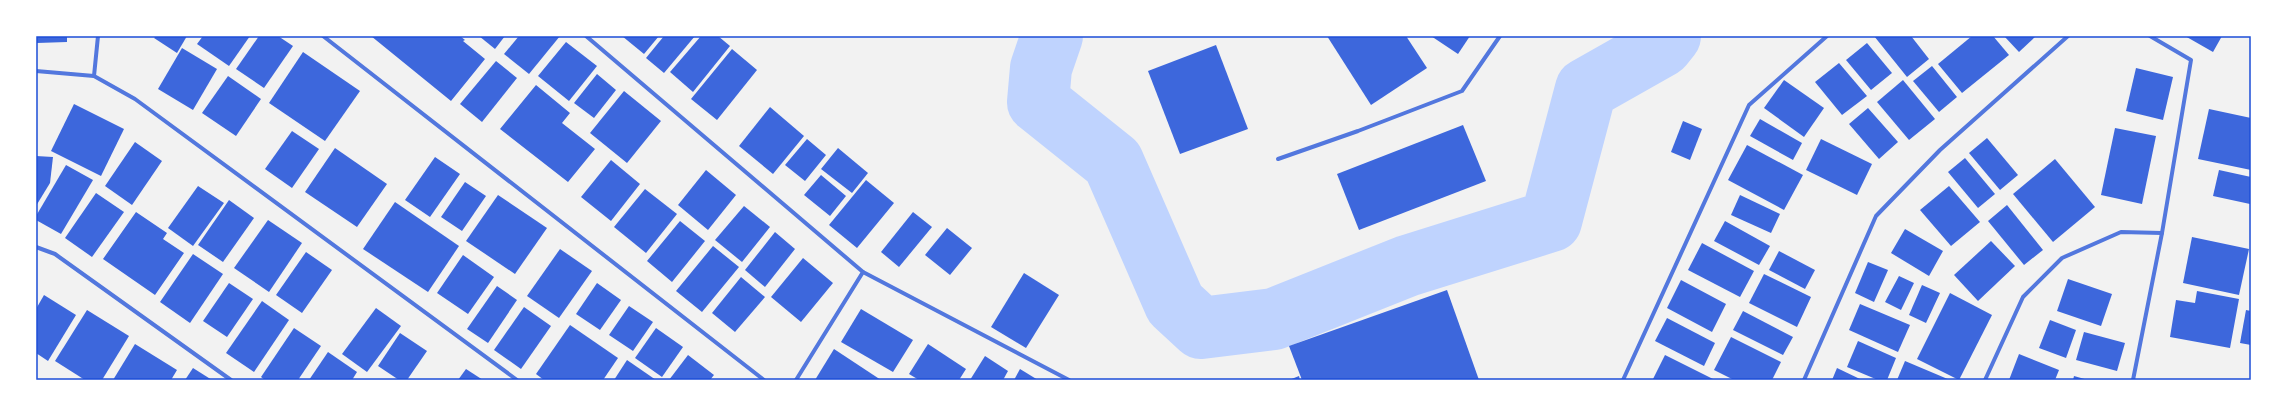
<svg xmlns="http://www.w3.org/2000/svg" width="2287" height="416" viewBox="0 0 2287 416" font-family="'Archivo Narrow',sans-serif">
	<rect width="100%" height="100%" fill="#f2f2f2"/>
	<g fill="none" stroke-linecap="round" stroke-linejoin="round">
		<!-- river -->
		<path stroke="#bfd3fe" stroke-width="62" d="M1052 36 1041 68 1038 102 1113 162 1175 304 1201 328 1274 319 1407 266 1551 221 1586 89 1662 46 1670 36"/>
	</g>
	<!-- building -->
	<g fill="#3d67dc">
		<path d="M37 36H67V42L37 43Z"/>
		<path d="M156 36H187L177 53 154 38Z"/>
		<path d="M203 36H250L229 66 197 44Z"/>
		<path d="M259 36H278L293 46 264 88 236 69Z"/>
		<path d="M371 36H460L465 40 463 41 485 59 451 101Z"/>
		<path d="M479 36H505L495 49Z"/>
		<path d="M519 36H560L529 74 504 54Z"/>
		<path d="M622 36H659L644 54Z"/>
		<path d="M664 36H695L664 73 646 58Z"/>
		<path d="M701 36H718L730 46 693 92 670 72Z"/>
		<path d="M1327 36H1406L1427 68 1371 105Z"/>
		<path d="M1431 36H1470L1458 54Z"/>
		<path d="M1874 36H1911L1929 59 1907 77Z"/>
		<path d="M1972 36H1993L2009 55 1962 93 1938 64Z"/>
		<path d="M2004 36H2036L2019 52Z"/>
		<path d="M2185 36H2222L2213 52Z"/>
		<path d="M566 42 597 66 569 101 538 76Z"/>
		<path d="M1867 43 1892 73 1871 90 1846 60Z"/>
		<path d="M1216 45 1248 129 1180 154 1148 71Z"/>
		<path d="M182 48 217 69 193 110 158 89Z"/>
		<path d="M732 49 757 70 717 120 691 99Z"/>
		<path d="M303 52 360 91 325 141 269 103Z"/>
		<path d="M496 61 517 78 482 122 460 104Z"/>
		<path d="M1839 63 1867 96 1842 115 1815 82Z"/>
		<path d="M1932 66 1957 97 1939 112 1913 81Z"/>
		<path d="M2136 68 2173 77 2163 120 2126 111Z"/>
		<path d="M597 74 616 90 594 118 574 103Z"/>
		<path d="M228 76 261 99 236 136 202 113Z"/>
		<path d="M1784 80 1824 108 1804 137 1764 108Z"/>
		<path d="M1903 80 1935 119 1909 140 1877 102Z"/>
		<path d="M536 85 570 113 562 123 595 149 568 182 500 129Z"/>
		<path d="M624 91 661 121 627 163 590 133Z"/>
		<path d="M74 104 124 129 101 176 51 151Z"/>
		<path d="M770 107 804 136 773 174 739 146Z"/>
		<path d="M1868 108 1898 142 1879 159 1849 124Z"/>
		<path d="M2209 109 2251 118V170L2198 159Z"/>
		<path d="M1760 119 1802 143 1793 160 1750 136Z"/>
		<path d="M1683 121 1702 129 1690 160 1671 152Z"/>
		<path d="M1463 125 1486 181 1359 230 1337 174Z"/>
		<path d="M2115 128 2156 136 2142 204 2101 195Z"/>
		<path d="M292 131 319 149 292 188 265 169Z"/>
		<path d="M1987 138 2018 175 2000 190 1969 153Z"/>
		<path d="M807 139 826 155 805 181 785 165Z"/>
		<path d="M1821 139 1872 164 1857 195 1806 170Z"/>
		<path d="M135 142 162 161 132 205 105 186Z"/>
		<path d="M1747 145 1803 175 1784 210 1728 180Z"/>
		<path d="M335 148 387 184 357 227 305 192Z"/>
		<path d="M838 148 868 173 852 193 821 169Z"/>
		<path d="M36 156 53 157 50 183 36 206Z"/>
		<path d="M435 157 460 174 430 217 405 200Z"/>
		<path d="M1965 158 1995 194 1978 208 1948 172Z"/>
		<path d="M2055 159 2095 207 2053 242 2013 194Z"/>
		<path d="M611 160 640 184 611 221 581 197Z"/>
		<path d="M66 165 93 180 61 234 36 220V216Z"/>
		<path d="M706 170 736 195 708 230 678 205Z"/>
		<path d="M2219 170 2251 177 2250 204 2213 196Z"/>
		<path d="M821 175 846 196 830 216 804 195Z"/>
		<path d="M866 180 894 203 857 248 829 225Z"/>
		<path d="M465 182 486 196 462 231 441 217Z"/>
		<path d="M198 186 224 203 193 246 168 228Z"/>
		<path d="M1949 186 1980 222 1951 246 1920 210Z"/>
		<path d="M645 189 677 214 646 253 614 227Z"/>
		<path d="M96 193 124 212 92 257 65 238Z"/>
		<path d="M498 195 547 228 515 274 466 241Z"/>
		<path d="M1740 195 1780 214 1771 233 1731 215Z"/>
		<path d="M229 200 254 218 223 262 198 245Z"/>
		<path d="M395 202 459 246 428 292 363 249Z"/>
		<path d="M2007 205 2043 250 2024 265 1988 221Z"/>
		<path d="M744 206 770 227 742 262 715 240Z"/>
		<path d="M136 212 167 233 163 239 184 253 155 295 103 259Z"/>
		<path d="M913 212 932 227 899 267 881 252Z"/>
		<path d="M268 220 302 243 269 292 234 268Z"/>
		<path d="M680 221 705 241 672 282 647 261Z"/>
		<path d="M1725 221 1770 246 1759 265 1714 241Z"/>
		<path d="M947 228 972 248 950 275 925 255Z"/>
		<path d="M1905 229 1943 251 1929 276 1891 253Z"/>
		<path d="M775 232 795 249 765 287 745 270Z"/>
		<path d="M2192 237 2249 249 2239 295 2183 283Z"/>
		<path d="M1991 241 2015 266 1978 301 1954 275Z"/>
		<path d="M1702 243 1754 271 1740 297 1688 270Z"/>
		<path d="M713 246 739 267 702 312 676 291Z"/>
		<path d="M560 249 592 271 559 318 527 296Z"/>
		<path d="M1779 251 1815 270 1805 289 1769 270Z"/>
		<path d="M306 252 332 270 302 313 276 295Z"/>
		<path d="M193 254 223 274 190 323 160 302Z"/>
		<path d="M463 255 494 277 468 314 437 293Z"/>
		<path d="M803 258 833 283 801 322 771 297Z"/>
		<path d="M1868 262 1888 270 1874 302 1855 293Z"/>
		<path d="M1024 273 1059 295 1026 348 991 327Z"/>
		<path d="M1764 274 1811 297 1797 327 1749 303Z"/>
		<path d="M1899 276 1914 283 1901 310 1885 302Z"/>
		<path d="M741 277 765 297 735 332 712 313Z"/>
		<path d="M2068 279 2112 294 2101 326 2057 311Z"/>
		<path d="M1681 280 1726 304 1712 332 1667 308Z"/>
		<path d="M229 283 253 299 227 337 203 321Z"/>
		<path d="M597 283 621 300 600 330 576 314Z"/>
		<path d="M1922 285 1940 293 1926 323 1909 315Z"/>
		<path d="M497 286 517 300 488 343 467 329Z"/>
		<path d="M1447 290 1479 380H1302L1289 346Z"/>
		<path d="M2197 291 2239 299 2230 348 2170 337 2176 300 2195 303Z"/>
		<path d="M1950 293 1992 315 1959 380 1917 359Z"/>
		<path d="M44 295 76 315 48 361 36 353V309Z"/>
		<path d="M262 301 289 320 254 372 226 353Z"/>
		<path d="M1860 304 1910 325 1898 352 1849 330Z"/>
		<path d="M629 306 653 322 633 351 609 335Z"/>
		<path d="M524 307 551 326 521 369 494 350Z"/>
		<path d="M376 308 401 326 367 372 342 354Z"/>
		<path d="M861 309 913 340 893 372 841 342Z"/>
		<path d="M87 310 129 336 102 380H85L55 361Z"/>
		<path d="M2246 310 2251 311V345L2240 343Z"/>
		<path d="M1743 311 1793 337 1783 355 1733 330Z"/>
		<path d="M1667 318 1715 343 1704 366 1655 341Z"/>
		<path d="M2050 320 2076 330 2066 358 2039 348Z"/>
		<path d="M570 325 618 358 603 380H544L536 374Z"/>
		<path d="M294 328 321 346 298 380H265L261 377Z"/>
		<path d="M656 328 683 347 662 377 635 358Z"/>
		<path d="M2084 332 2125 343 2117 371 2076 360Z"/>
		<path d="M400 333 427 351 407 380H399L378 366Z"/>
		<path d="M1731 337 1781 362 1772 380H1734L1714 370Z"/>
		<path d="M1858 341 1896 358 1887 380H1878L1847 367Z"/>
		<path d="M135 344 177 370 171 380H113Z"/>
		<path d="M928 344 966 369 959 380H919L909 374Z"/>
		<path d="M834 349 881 380H815Z"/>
		<path d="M328 352 357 372 352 380H309Z"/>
		<path d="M2019 354 2059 370 2055 380H2009Z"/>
		<path d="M688 355 714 375 710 380H669Z"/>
		<path d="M1665 355 1715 380 1653 379Z"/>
		<path d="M985 356 1008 371 1003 380H970Z"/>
		<path d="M627 360 656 380H614Z"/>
		<path d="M1905 361 1950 380H1897Z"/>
		<path d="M193 368 212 380H185Z"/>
		<path d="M1837 368 1862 380H1832Z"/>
		<path d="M466 369 483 380H458Z"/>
		<path d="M1020 369 1038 380H1014Z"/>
		<path d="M1299 376 1300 380H1289Z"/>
		<path d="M2074 376 2088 380H2073Z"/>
	</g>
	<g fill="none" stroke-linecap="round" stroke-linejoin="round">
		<!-- minor -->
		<g stroke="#5277de" stroke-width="4">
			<path d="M323 36 764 380"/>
			<path d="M586 36 863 272 1069 380"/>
			<path d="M36 71 94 76 135 99 517 380"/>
			<path d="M94 76 98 36"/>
			<path d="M1278 159 1358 131 1462 91 1500 36"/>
			<path d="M36 247 55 254 231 380"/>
			<path d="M796 380 863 272"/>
			<path d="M1623 380 1749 105 1827 36"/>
			<path d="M1804 380 1876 216 1940 150 2068 36"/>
			<path d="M1985 380 2023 297 2062 258 2121 232 2162 233"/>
			<path d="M2133 380 2162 233 2191 60 2150 36"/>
		</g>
	</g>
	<!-- border -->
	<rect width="2287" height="416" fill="none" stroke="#ffffff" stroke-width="74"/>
	<rect x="37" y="37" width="2213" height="342" fill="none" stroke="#1d4ed8" stroke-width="1.5"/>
</svg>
